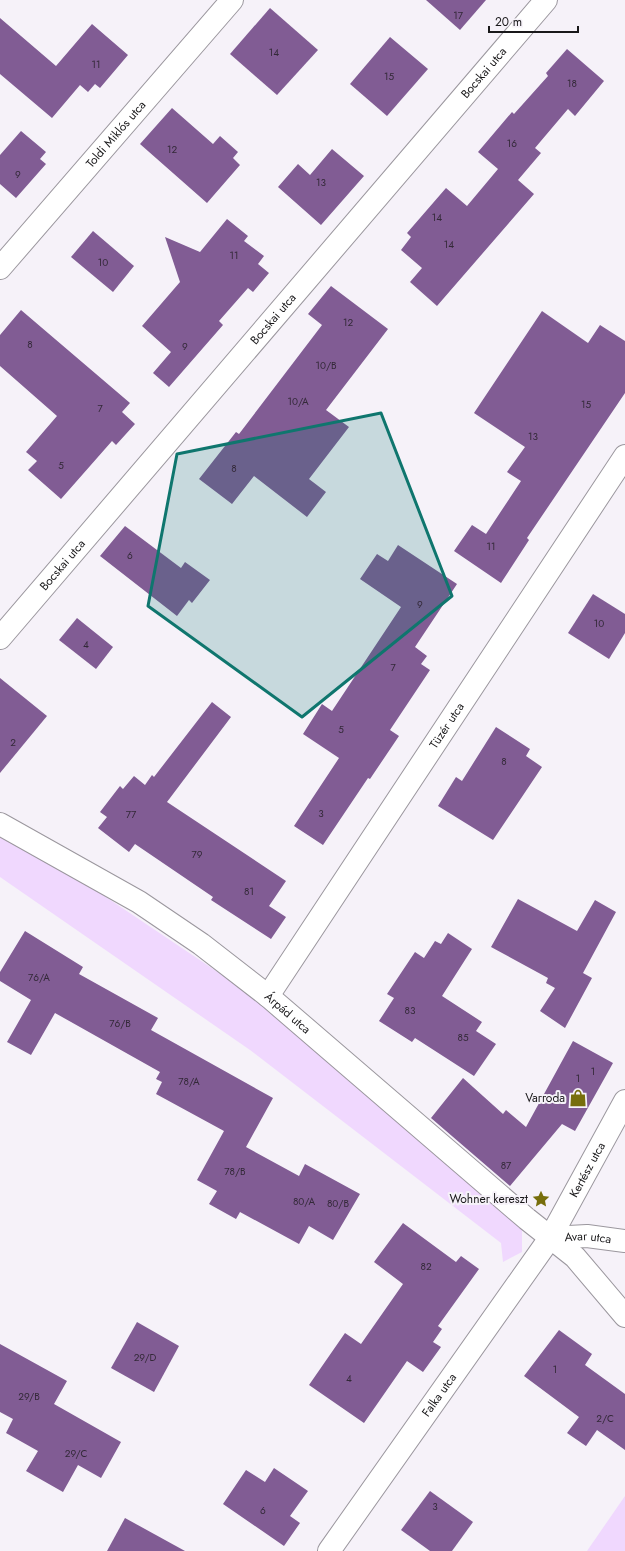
<svg xmlns="http://www.w3.org/2000/svg" width="625" height="1551" viewBox="0 0 625 1551" font-family="Jost,sans-serif">
	<rect width="100%" height="100%" fill="#f6f2f9"/>
	<!-- green -->
	<g fill="#f0d8fe">
		<path d="M0 830 88 885 264 1003 522 1224V1252L503 1262 501 1243 250 1050 0 877Z"/>
		<path d="M625 1496V1551H587Z"/>
	</g>
	<!-- building -->
	<g fill="#815c94">
		<path d="M426 0H486L460 30Z"/>
		<path d="M270 8 318 50 277 95 230 54Z"/>
		<path d="M0 18 56 66 92 24 128 55 100 88 95 84 88 92 80 85 52 118 0 74Z"/>
		<path d="M390 37 428 69 387 116 350 84Z"/>
		<path d="M567 49 604 81 575 116 568 109 535 148 541 153 518 180 534 194 437 306 410 282 422 268 401 250 411 237 407 233 446 188 467 206 498 169 478 152 512 112 514 114 548 76 546 73Z"/>
		<path d="M172 108 213 144 220 136 238 152 233 158 240 165 207 203 140 144Z"/>
		<path d="M21 131 46 152 40 159 46 164 16 198 0 184V155Z"/>
		<path d="M332 149 364 176 321 225 278 187 298 164 310 175Z"/>
		<path d="M227 219 248 236 244 241 264 256 258 264 269 273 253 292 248 288 219 321 223 325 169 387 153 373 171 352 142 326 180 282 165 237 200 252Z"/>
		<path d="M93 231 134 266 113 292 71 257Z"/>
		<path d="M331 286 388 329 326 410 349 427 309 479 326 492 307 517 254 476 232 504 199 479 236 432 239 434 322 325 308 314Z"/>
		<path d="M21 310 130 403 122 412 135 424 116 445 112 441 61 499 28 470 37 461 26 452 57 416 0 366V335Z"/>
		<path d="M542 311 588 343 600 325 625 341V393L527 538 529 540 501 583 454 551 472 525 486 534 521 481 507 472 525 447 474 413Z"/>
		<path d="M125 526 181 568 185 562 210 580 192 603 189 600 177 616 100 556Z"/>
		<path d="M398 545 457 584 415 647 427 656 421 664 430 670 390 730 399 736 370 779 368 778 323 845 294 826 339 758 303 734 322 704 332 711 401 607 360 579 377 554 388 561Z"/>
		<path d="M593 594 625 614V633L609 659 568 633Z"/>
		<path d="M77 618 113 647 96 669 59 640Z"/>
		<path d="M0 678 47 716 0 773Z"/>
		<path d="M212 702 231 717 167 802 286 881 269 906 286 917 271 939 211 900 213 897 135 844 129 852 98 828 107 817 100 812 120 786 123 789 134 776 145 785 152 775 154 777Z"/>
		<path d="M496 727 530 749 526 756 542 767 493 840 438 806 456 777 462 781Z"/>
		<path d="M518 899 577 931 595 900 616 912 583 973 592 978 565 1028 540 1011 555 988 546 983 548 978 491 947Z"/>
		<path d="M25 931 83 967 79 974 158 1018 151 1030 273 1098 246 1147 299 1176 305 1164 360 1194 333 1240 309 1226 299 1244 240 1212 236 1219 209 1204 217 1191 197 1180 224 1131 156 1094 162 1082 156 1079 160 1072 55 1013 31 1055 7 1042 31 1000 0 981V972Z"/>
		<path d="M448 933 472 949 442 996 482 1022 476 1031 496 1044 474 1076 415 1038 412 1042 379 1021 394 998 387 994 415 952 424 958 435 941 441 944Z"/>
		<path d="M573 1041 613 1063 575 1131 562 1124 510 1186 431 1118 463 1078 503 1114 506 1110 526 1127Z"/>
		<path d="M403 1223 456 1262 461 1256 479 1269 438 1326 442 1329 433 1342 441 1347 423 1372 407 1361 364 1423 309 1385 345 1333 361 1344 403 1284 374 1262Z"/>
		<path d="M137 1322 179 1346 154 1392 111 1368Z"/>
		<path d="M559 1330 592 1354 585 1365 625 1394V1450L597 1430 586 1446 567 1433 579 1417 524 1376Z"/>
		<path d="M0 1344 67 1381 54 1404 121 1442 101 1478 78 1465 63 1492 26 1471 38 1451 6 1433 13 1419 0 1412Z"/>
		<path d="M274 1468 308 1491 290 1516 300 1523 284 1546 223 1504 246 1470 265 1482Z"/>
		<path d="M430 1491 473 1522 452 1551H430L401 1530Z"/>
		<path d="M125 1518 185 1551H107Z"/>
	</g>
	<g fill="none" stroke-linecap="round" stroke-linejoin="round">
		<!-- minor casing -->
		<g stroke="#9b979e" stroke-width="24">
			<g id="minor">
				<path id="s1" d="M0 268 232 0"/>
				<path id="s2" d="M0 638 546 0"/>
				<path id="s3" d="M0 824 139 902 201 944 268 996 527 1219 575 1257 625 1316"/>
				<path id="s4" d="M268 996 625 456"/>
				<path id="s5" d="M550 1238 587 1236 625 1241"/>
				<path id="s6" d="M329 1551 550 1238 625 1101"/>
			</g>
		</g>
		<!-- minor -->
		<use href="#minor" stroke="#fff" stroke-width="22"/>
	</g>
	<!-- marked area -->
	<path fill="#0f766e" fill-opacity="0.2" stroke="#0f766e" stroke-width="3" stroke-linejoin="round" d="M381 413 452 596 302 717 148 606 177 454Z"/>
	<!-- icons -->
	<defs>
		<g id="shop-bare" transform="scale(1.38)"><path d="M-5-2.5h2.3a2.7 3.5 0 0 1 5.4 0H5L5.5 6h-11ZM-1.5-2.5h3a1.5 2.3 0 0 0-3 0Z" fill="#776e0c" stroke="#f6f2f9" stroke-width="2.5" paint-order="stroke"/></g>
		<g id="sight-bare" transform="scale(1.38)"><path d="M0-6L1.8-2.2L6-1.7L2.9 1.2L3.7 5.4L0 3.3L-3.7 5.4L-2.9 1.2L-6-1.7L-1.8-2.2Z" fill="#776e0c" stroke="#f6f2f9" stroke-width="2.5" paint-order="stroke"/></g>
	</defs>
	<g fill-rule="evenodd">
		<use href="#shop-bare" x="578" y="1098"/>
		<use href="#sight-bare" x="541" y="1199"/>
	</g>
	<g text-anchor="middle" stroke-width="4" stroke-linejoin="round" paint-order="stroke">
		<!-- number labels -->
		<g font-size="10" fill="#332938">
			<text x="458" y="19">17</text>
			<text x="274" y="56">14</text>
			<text x="96" y="68">11</text>
			<text x="389" y="80">15</text>
			<text x="572" y="87">18</text>
			<text x="512" y="147">16</text>
			<text x="172" y="153">12</text>
			<text x="18" y="178">9</text>
			<text x="321" y="186">13</text>
			<text x="437" y="221">14</text>
			<text x="449" y="248">14</text>
			<text x="234" y="259">11</text>
			<text x="103" y="266">10</text>
			<text x="348" y="326">12</text>
			<text x="30" y="348">8</text>
			<text x="185" y="350">9</text>
			<text x="326" y="369">10/B</text>
			<text x="298" y="405">10/A</text>
			<text x="586" y="408">15</text>
			<text x="100" y="412">7</text>
			<text x="533" y="440">13</text>
			<text x="61" y="469">5</text>
			<text x="234" y="472">8</text>
			<text x="491" y="550">11</text>
			<text x="130" y="559">6</text>
			<text x="420" y="608">9</text>
			<text x="599" y="627">10</text>
			<text x="86" y="648">4</text>
			<text x="393" y="671">7</text>
			<text x="341" y="733">5</text>
			<text x="13" y="746">2</text>
			<text x="504" y="765">8</text>
			<text x="321" y="817">3</text>
			<text x="131" y="818">77</text>
			<text x="197" y="858">79</text>
			<text x="249" y="895">81</text>
			<text x="39" y="981">76/A</text>
			<text x="410" y="1014">83</text>
			<text x="120" y="1027">76/B</text>
			<text x="463" y="1041">85</text>
			<text x="593" y="1075">1</text>
			<text x="578" y="1082">1</text>
			<text x="189" y="1085">78/A</text>
			<text x="506" y="1169">87</text>
			<text x="235" y="1175">78/B</text>
			<text x="304" y="1205">80/A</text>
			<text x="338" y="1207">80/B</text>
			<text x="426" y="1270">82</text>
			<text x="145" y="1361">29/D</text>
			<text x="555" y="1373">1</text>
			<text x="349" y="1382">4</text>
			<text x="29" y="1400">29/B</text>
			<text x="605" y="1422">2/C</text>
			<text x="76" y="1457">29/C</text>
			<text x="435" y="1510">3</text>
			<text x="263" y="1514">6</text>
		</g>
		<!-- street labels -->
		<g font-size="12" fill="#19181a" stroke="#f6f2f9">
			<text dy="4" stroke="none"><textPath href="#s2" startOffset="744">Bocskai utca</textPath></text>
			<text dy="4" stroke="none"><textPath href="#s1" startOffset="177">Toldi Miklós utca</textPath></text>
			<text dy="4" stroke="none"><textPath href="#s2" startOffset="420">Bocskai utca</textPath></text>
			<text dy="4" stroke="none"><textPath href="#s2" startOffset="96">Bocskai utca</textPath></text>
			<text dy="4" stroke="none"><textPath href="#s4" startOffset="324">Tüzér utca</textPath></text>
			<text dy="4" stroke="none"><textPath href="#s3" startOffset="345">Árpád utca</textPath></text>
			<text dy="4" stroke="none"><textPath href="#s6" startOffset="461">Kertész utca</textPath></text>
			<text dy="4" stroke="none"><textPath href="#s5" startOffset="38">Avar utca</textPath></text>
			<text dy="4" stroke="none"><textPath href="#s6" startOffset="191">Falka utca</textPath></text>
		</g>
		<!-- poi labels -->
		<g font-size="12" fill="#19181a" stroke="#f6f2f9" text-anchor="end">
			<text x="565" y="1102">Varroda</text>
			<text x="528" y="1203">Wohner kereszt</text>
		</g>
	</g>
	<!-- scale -->
	<path d="M489 26v6h89v-6" fill="none" stroke="#19181a" stroke-width="2"/>
	<text x="495" y="26" font-size="12" fill="#19181a" stroke="#f6f2f9" stroke-width="3" paint-order="stroke">20 m</text>
</svg>
